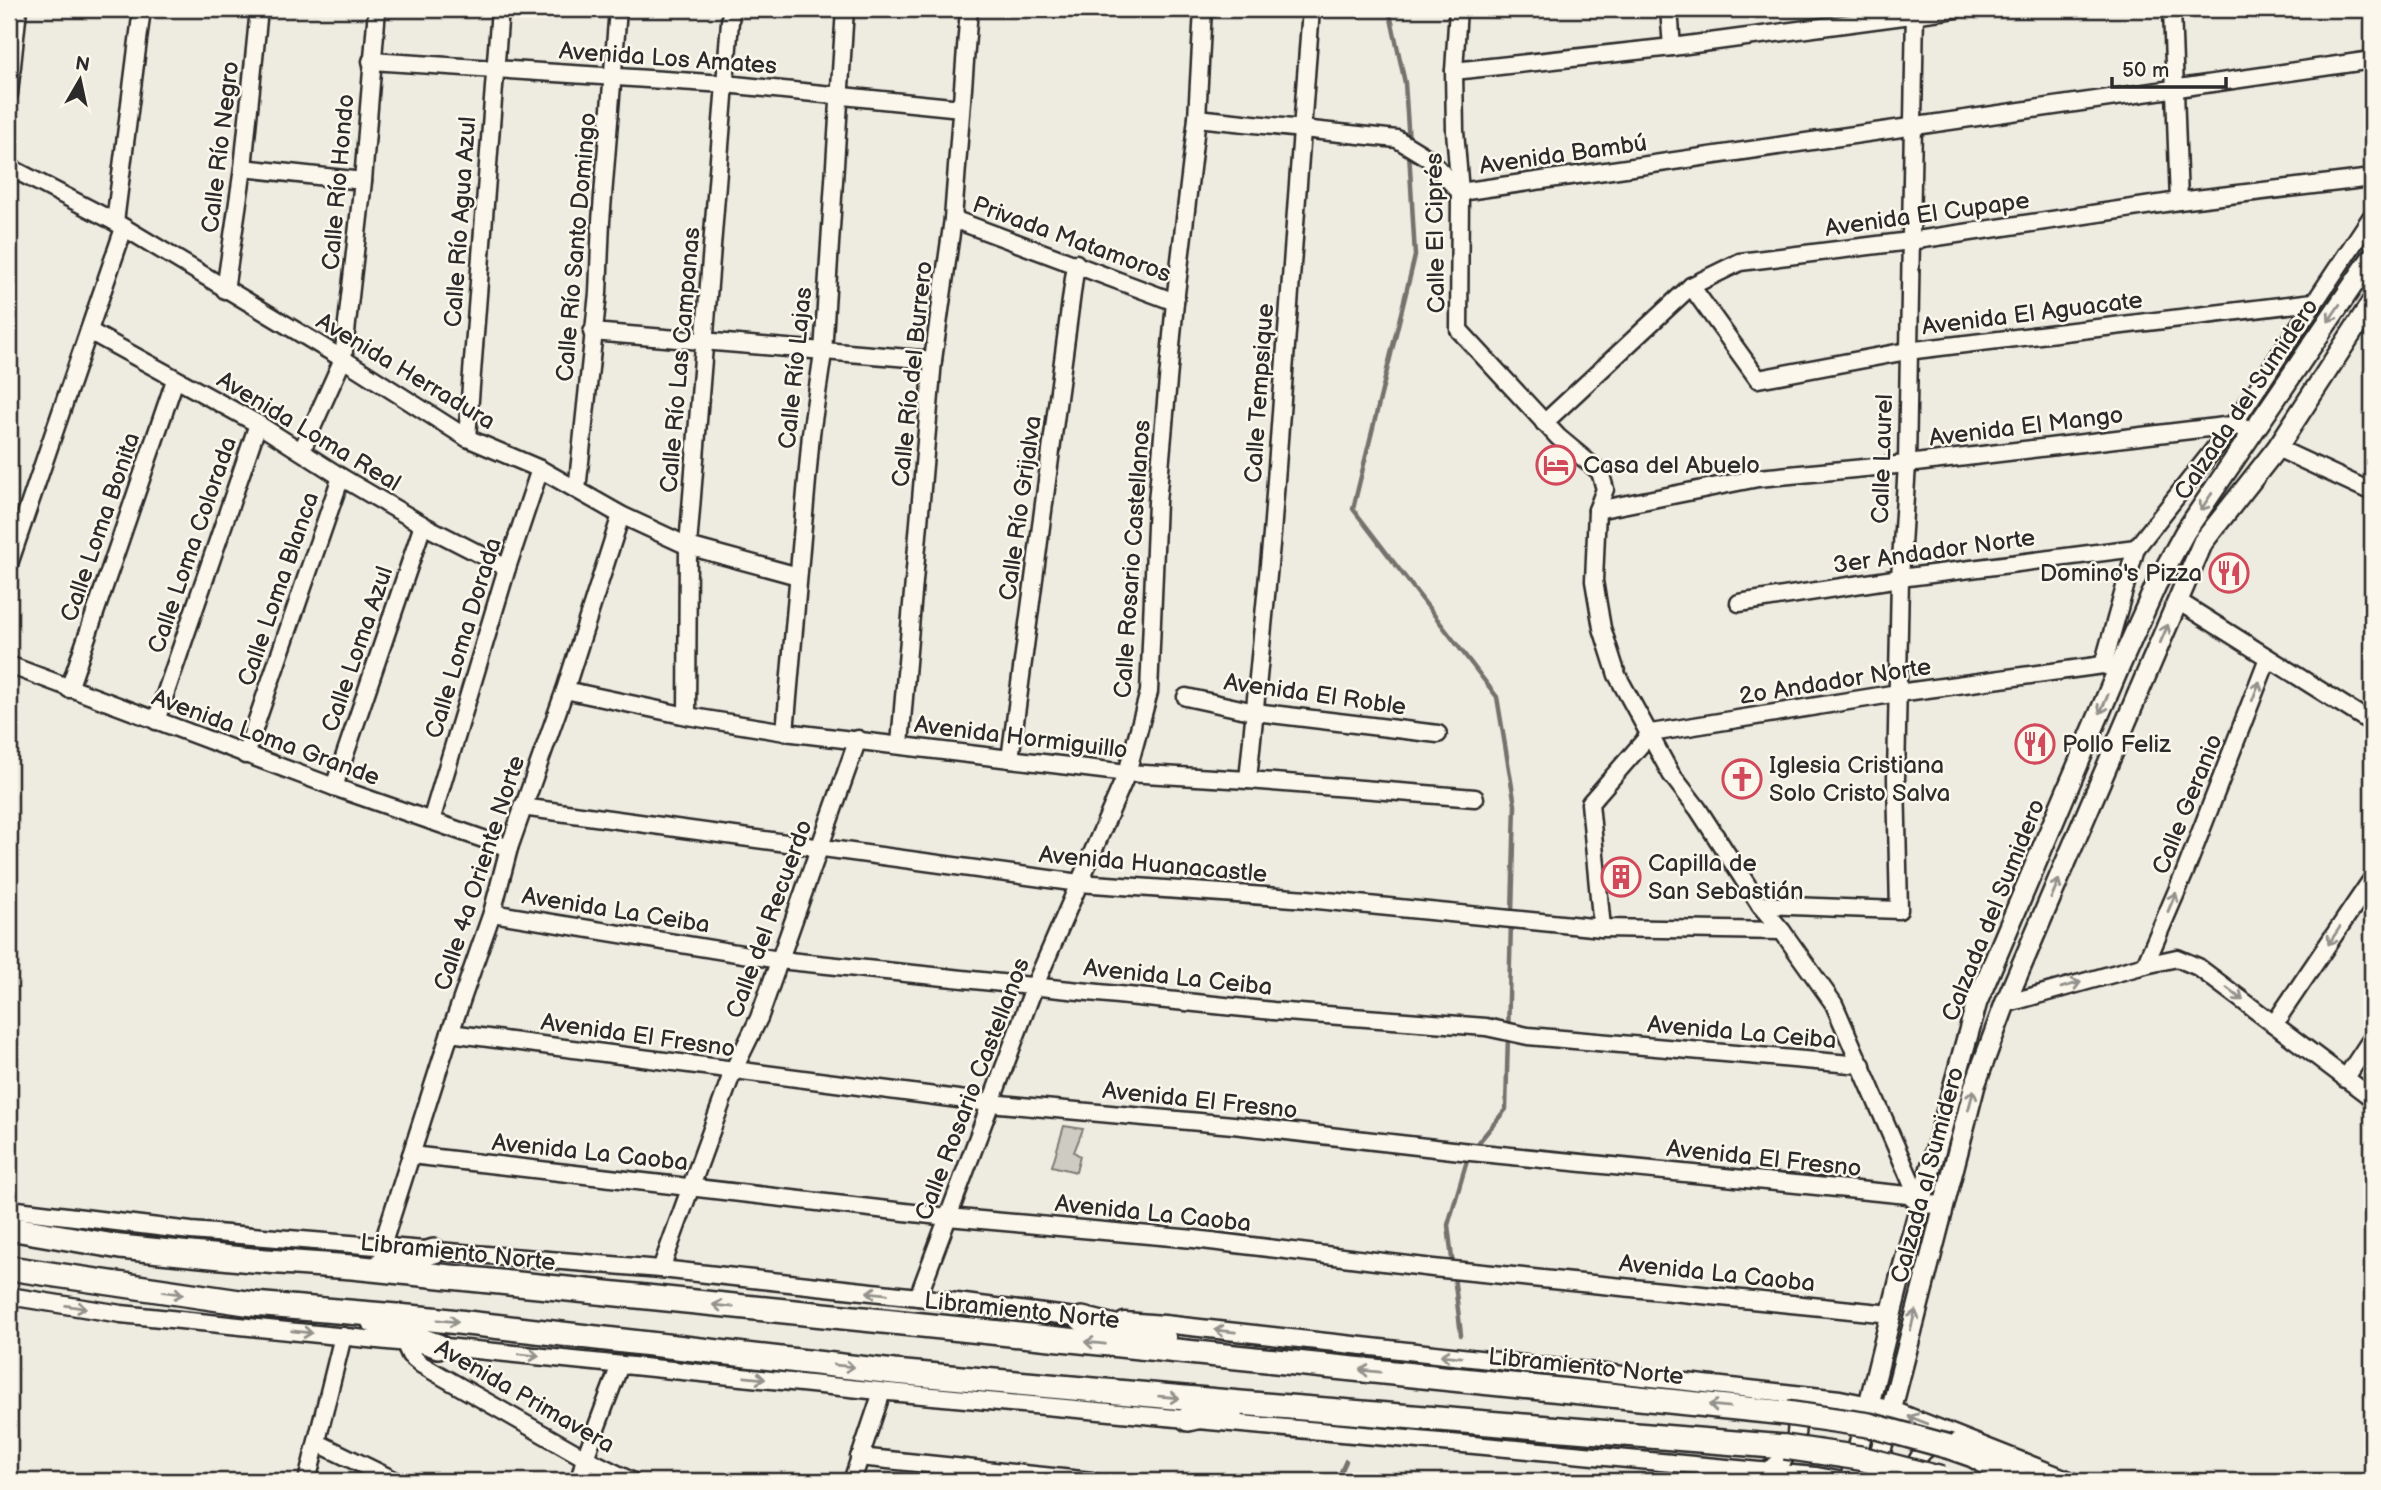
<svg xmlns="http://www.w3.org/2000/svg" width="2381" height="1490" viewBox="0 0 2381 1490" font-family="'Balsamiq Sans',sans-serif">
	<rect width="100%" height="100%" fill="#eeebe0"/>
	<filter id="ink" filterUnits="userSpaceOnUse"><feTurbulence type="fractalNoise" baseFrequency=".0143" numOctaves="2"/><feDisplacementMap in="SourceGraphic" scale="14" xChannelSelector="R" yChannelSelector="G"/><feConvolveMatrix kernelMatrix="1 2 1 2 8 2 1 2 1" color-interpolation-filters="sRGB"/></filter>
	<g filter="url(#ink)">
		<!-- green -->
		<path fill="#cecbc2" stroke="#7c7b76" stroke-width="2" d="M1064 1126 1083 1129 1074 1152 1080 1156 1076 1172 1052 1166Z"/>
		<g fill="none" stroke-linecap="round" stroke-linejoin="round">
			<!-- stream -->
			<g stroke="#74726e" stroke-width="4.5">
				<path d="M1389 9 1405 83 1409 143"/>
				<path d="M1409 151 1415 256 1353 509 1497 697 1515 805 1512 914"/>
				<path d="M1475 1147 1506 1109 1511 923"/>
				<path d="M1461 1335 1448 1225 1469 1154"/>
				<path d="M1337 1481 1346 1461"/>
			</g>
			<!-- minor casing -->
			<g stroke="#2b2b2b" stroke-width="21">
				<g id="minor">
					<path d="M1458 9 1454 71 1455 131 1460 192 1459 330 1558 437 1600 472 1605 489 1597 510 1594 581 1602 628 1617 675 1671 774 1698 809 1760 905 1782 931 1834 1004 1920 1202"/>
					<path d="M1669 9 1672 47"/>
					<path d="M2172 9 2179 201"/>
					<path d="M371 61 725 84 961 108"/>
					<path d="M1454 71 1672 47 1956 9"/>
					<path d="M9 94 18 9"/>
					<path d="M1197 118 1397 139 1428 158 1460 192 2372 60"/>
					<path d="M9 167 115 222 343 359 467 438 540 469 621 515 688 546 798 576"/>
					<path d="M243 168 363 181"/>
					<path d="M953 219 1175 302"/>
					<path d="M115 222 142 9"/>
					<path d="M1691 286 1758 379 1907 351 2313 302"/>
					<path d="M225 290 243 168 259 9"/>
					<path d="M89 331 258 424 341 477 423 525 507 568"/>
					<path d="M592 332 933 360"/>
					<path d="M1544 423 1691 286 1740 262 1910 241 2179 201 2372 178"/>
					<path d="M467 438 500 9"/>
					<path d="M2277 448 2372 492"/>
					<path d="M302 450 343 359 363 181 377 9"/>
					<path d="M577 490 598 293 601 221 618 9"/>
					<path d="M1597 510 1758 478 1907 464 2233 425 2253 431"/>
					<path d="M9 564 124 228"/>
					<path d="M2178 601 2372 723"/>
					<path d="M1739 603 1900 578 2136 548"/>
					<path d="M9 665 334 787 509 848"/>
					<path d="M2103 665 2136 548 2233 425 2372 216"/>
					<path d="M69 689 175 380"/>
					<path d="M565 690 687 716 785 732 1127 773 1248 780 1475 798"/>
					<path d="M1186 697 1255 712 1438 734"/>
					<path d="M687 716 688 546 731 9"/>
					<path d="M156 721 258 424"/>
					<path d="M785 732 811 434 823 353 845 9"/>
					<path d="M900 744 933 360 953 219 969 9"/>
					<path d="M245 755 341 477"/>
					<path d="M1010 759 1076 263"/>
					<path d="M1248 780 1272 534 1311 9"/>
					<path d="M334 787 423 525"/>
					<path d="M522 807 1079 883 1307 899 1602 928 1782 931"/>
					<path d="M431 821 507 568 540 469"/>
					<path d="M1760 905 1899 910 1896 779 1900 578 1907 464 1915 9"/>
					<path d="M492 913 779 960 1273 1011 1486 1027 1528 1036 1862 1065"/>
					<path d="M1602 928 1590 803 1651 733 1898 693 2103 665 2118 670"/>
					<path d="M2145 965 2185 872 2268 658"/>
					<path d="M2005 1004 2145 965 2177 958 2198 967 2372 1098"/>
					<path d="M2274 1024 2372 879"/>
					<path d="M450 1033 989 1103 1233 1125 1461 1151 1908 1195 1921 1205 1944 1204"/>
					<path d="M2345 1079 2372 1038"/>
					<path d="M411 1155 948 1217 1194 1239 1433 1268 1891 1314"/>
					<path d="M9 1209 191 1231 661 1269 918 1297 1091 1319"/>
					<path d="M382 1246 450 1033 492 913 509 848 565 690 621 515"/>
					<path d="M661 1269 733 1071 759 1018 858 739"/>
					<path d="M9 1296 121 1314 889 1392 1815 1476 1843 1481"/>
					<path d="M918 1297 1035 985 1127 773 1149 692 1157 502 1175 302 1197 118 1203 9"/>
					<path d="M1124 1321 1164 1324 1840 1399 1890 1409 2072 1481"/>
					<path d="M404 1342 410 1355 422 1365 585 1458 631 1481"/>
					<path d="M318 1443 396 1481"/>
					<path d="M859 1457 1092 1481"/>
					<path d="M1766 1471C1790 1459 1805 1435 1791 1408"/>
					<path d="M307 1481 343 1336"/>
					<path d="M579 1481 585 1458 620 1365"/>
					<path d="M852 1481 882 1392"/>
					<path d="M1915 1481C1912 1462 1922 1445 1942 1444"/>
				</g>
			</g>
			<!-- major casing -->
			<g stroke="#2b2b2b" stroke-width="24">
				<g id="major">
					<path d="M1850 1481 1900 1278 1977 1002 2118 670 2156 585 2185 532 2372 257"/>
					<path d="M1873 1481 1975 1085 2005 1004 2203 542 2277 448 2372 302"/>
				</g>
			</g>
			<!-- highway casing -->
			<g stroke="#2b2b2b" stroke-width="28">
				<g id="highway">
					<path d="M9 1228 120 1247 252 1260 352 1267 1786 1413"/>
					<path d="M383 1263 404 1260 434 1251"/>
					<path d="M9 1268 253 1304 432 1319 894 1372 1252 1404 1785 1447"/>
					<path d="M1082 1319 1164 1339"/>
					<path d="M373 1320 393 1330 438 1346"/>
					<path d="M1188 1419 1232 1409"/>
					<path d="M1950 1447 1973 1455 2020 1481"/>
				</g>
			</g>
			<!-- minor -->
			<use href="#minor" stroke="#fbf7ec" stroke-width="16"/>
			<!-- major -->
			<use href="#major" stroke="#fbf7ec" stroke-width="19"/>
			<!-- highway -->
			<use href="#highway" stroke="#fbf7ec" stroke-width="23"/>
			<!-- highway-bridge casing -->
			<g stroke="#2b2b2b" stroke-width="28" stroke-linecap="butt">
				<g id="highway-bridge">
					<path d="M1786 1413 1869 1425 1950 1447"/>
					<path d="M1785 1447 1860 1458 1942 1479"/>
				</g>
			</g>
			<!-- highway-bridge -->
			<use href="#highway-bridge" stroke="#fbf7ec" stroke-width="23"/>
		</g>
		<!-- one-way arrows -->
		<defs><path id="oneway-shaft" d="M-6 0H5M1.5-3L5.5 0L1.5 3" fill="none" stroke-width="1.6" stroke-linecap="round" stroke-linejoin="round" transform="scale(1.75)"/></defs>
		<g stroke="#93918c">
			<use href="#oneway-shaft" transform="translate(2334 313) rotate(124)"/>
			<use href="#oneway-shaft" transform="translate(2206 502) rotate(124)"/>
			<use href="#oneway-shaft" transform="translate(2164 634) rotate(-67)"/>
			<use href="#oneway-shaft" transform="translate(2256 691) rotate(-69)"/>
			<use href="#oneway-shaft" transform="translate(2104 704) rotate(113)"/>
			<use href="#oneway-shaft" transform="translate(2055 889) rotate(-67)"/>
			<use href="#oneway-shaft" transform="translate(2172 902) rotate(-67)"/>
			<use href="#oneway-shaft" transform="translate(2334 936) rotate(124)"/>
			<use href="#oneway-shaft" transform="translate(2071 985) rotate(-16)"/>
			<use href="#oneway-shaft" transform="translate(2235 994) rotate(37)"/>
			<use href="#oneway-shaft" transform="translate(1971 1100) rotate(-75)"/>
			<use href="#oneway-shaft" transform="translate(173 1293) rotate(8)"/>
			<use href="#oneway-shaft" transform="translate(877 1293) rotate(-174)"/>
			<use href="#oneway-shaft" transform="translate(723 1306) rotate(-174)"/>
			<use href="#oneway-shaft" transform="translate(76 1307) rotate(9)"/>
			<use href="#oneway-shaft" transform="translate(1913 1320) rotate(-75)"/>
			<use href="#oneway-shaft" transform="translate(448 1321) rotate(6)"/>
			<use href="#oneway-shaft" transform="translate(1225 1331) rotate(-174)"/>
			<use href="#oneway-shaft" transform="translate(302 1332) rotate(6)"/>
			<use href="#oneway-shaft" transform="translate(1095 1343) rotate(-174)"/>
			<use href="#oneway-shaft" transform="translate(529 1355) rotate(6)"/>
			<use href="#oneway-shaft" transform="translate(1451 1356) rotate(-174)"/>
			<use href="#oneway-shaft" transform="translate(844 1366) rotate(6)"/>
			<use href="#oneway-shaft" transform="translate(1370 1371) rotate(-174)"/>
			<use href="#oneway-shaft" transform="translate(755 1378) rotate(6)"/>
			<use href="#oneway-shaft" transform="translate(1169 1397) rotate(5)"/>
			<use href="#oneway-shaft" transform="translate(1719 1406) rotate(-174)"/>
			<use href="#oneway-shaft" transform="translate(1918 1420) rotate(-159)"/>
		</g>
	</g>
	<!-- icons -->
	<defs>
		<g id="hotel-ring" transform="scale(2.0125)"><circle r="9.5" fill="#fbf7ec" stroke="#d1495b" stroke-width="1.5"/><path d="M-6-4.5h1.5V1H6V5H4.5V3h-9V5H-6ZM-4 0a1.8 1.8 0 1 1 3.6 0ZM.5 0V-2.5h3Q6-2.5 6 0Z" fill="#d1495b"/></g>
		<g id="restaurant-ring" transform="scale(2.0125)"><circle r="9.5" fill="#fbf7ec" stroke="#d1495b" stroke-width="1.5"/><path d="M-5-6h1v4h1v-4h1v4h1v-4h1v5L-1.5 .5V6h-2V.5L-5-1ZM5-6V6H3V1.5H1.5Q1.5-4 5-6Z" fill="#d1495b"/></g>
		<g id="church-ring" transform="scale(2.0125)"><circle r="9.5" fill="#fbf7ec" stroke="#d1495b" stroke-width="1.5"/><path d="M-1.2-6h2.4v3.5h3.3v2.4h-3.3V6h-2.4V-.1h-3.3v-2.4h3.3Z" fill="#d1495b"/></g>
		<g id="building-ring" transform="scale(2.0125)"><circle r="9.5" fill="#fbf7ec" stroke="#d1495b" stroke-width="1.5"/><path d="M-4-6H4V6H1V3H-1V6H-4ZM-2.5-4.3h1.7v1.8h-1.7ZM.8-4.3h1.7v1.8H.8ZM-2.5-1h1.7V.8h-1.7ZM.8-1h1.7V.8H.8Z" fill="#d1495b"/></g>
	</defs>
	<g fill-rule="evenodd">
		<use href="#hotel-ring" x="1556" y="465"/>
		<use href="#restaurant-ring" x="2229" y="573"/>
		<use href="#restaurant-ring" x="2035" y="744"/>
		<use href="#church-ring" x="1742" y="779"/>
		<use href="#building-ring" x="1621" y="877"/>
	</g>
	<g text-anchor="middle" stroke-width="5" stroke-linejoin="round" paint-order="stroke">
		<!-- street labels -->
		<g font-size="24" fill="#2b2b2b" stroke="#fbf7ec">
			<text transform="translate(668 58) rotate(4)" y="8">Avenida Los Amates</text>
			<text transform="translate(220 147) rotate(-83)" y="8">Calle Río Negro</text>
			<text transform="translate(1563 154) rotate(-8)" y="8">Avenida Bambú</text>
			<text transform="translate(338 182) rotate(-85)" y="8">Calle Río Hondo</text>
			<text transform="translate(1927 214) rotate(-8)" y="8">Avenida El Cupape</text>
			<text transform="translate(460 222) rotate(-86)" y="8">Calle Río Agua Azul</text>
			<text transform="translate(1435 233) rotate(-91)" y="8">Calle El Ciprés</text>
			<text transform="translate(1072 239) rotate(20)" y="8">Privada Matamoros</text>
			<text transform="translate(576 247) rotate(-85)" y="8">Calle Río Santo Domingo</text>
			<text transform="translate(2032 313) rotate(-7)" y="8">Avenida El Aguacate</text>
			<text transform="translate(680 360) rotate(-85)" y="8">Calle Río Las Campanas</text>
			<text transform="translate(795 368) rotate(-84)" y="8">Calle Río Lajas</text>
			<text transform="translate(406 371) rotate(31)" y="8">Avenida Herradura</text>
			<text transform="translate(912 374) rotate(-84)" y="8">Calle Río del Burrero</text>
			<text transform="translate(1259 393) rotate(-86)" y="8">Calle Tempsique</text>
			<text transform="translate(2246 399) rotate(-56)" y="8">Calzada del Sumidero</text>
			<text transform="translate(2026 426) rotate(-7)" y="8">Avenida El Mango</text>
			<text transform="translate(309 431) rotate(31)" y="8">Avenida Loma Real</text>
			<text transform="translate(1882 459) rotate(-88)" y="8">Calle Laurel</text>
			<text transform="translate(1020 508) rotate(-82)" y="8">Calle Río Grijalva</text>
			<text transform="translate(100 527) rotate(-71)" y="8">Calle Loma Bonita</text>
			<text transform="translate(192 545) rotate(-71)" y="8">Calle Loma Colorada</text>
			<text transform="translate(1934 551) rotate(-8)" y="8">3er Andador Norte</text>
			<text transform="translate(1132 559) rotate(-86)" y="8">Calle Rosario Castellanos</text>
			<text transform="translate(278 589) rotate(-71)" y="8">Calle Loma Blanca</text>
			<text transform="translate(463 638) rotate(-73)" y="8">Calle Loma Dorada</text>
			<text transform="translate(357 649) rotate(-71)" y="8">Calle Loma Azul</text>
			<text transform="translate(1835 681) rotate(-9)" y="8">2o Andador Norte</text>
			<text transform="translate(1315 694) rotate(8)" y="8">Avenida El Roble</text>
			<text transform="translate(266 737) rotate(20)" y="8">Avenida Loma Grande</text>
			<text transform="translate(1021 737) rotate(7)" y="8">Avenida Hormiguillo</text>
			<text transform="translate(2187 804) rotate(-68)" y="8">Calle Geranio</text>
			<text transform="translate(1153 864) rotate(5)" y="8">Avenida Huanacastle</text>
			<text transform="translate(479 873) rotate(-72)" y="8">Calle 4a Oriente Norte</text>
			<text transform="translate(616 910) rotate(9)" y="8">Avenida La Ceiba</text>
			<text transform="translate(1993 910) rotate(-68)" y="8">Calzada del Sumidero</text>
			<text transform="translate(769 919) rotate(-70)" y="8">Calle del Recuerdo</text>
			<text transform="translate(1178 977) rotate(6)" y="8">Avenida La Ceiba</text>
			<text transform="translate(1742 1032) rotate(5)" y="8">Avenida La Ceiba</text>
			<text transform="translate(638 1035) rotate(8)" y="8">Avenida El Fresno</text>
			<text transform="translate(972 1089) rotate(-69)" y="8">Calle Rosario Castellanos</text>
			<text transform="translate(1200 1100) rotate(6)" y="8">Avenida El Fresno</text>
			<text transform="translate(590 1152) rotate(6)" y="8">Avenida La Caoba</text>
			<text transform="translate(1764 1158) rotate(6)" y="8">Avenida El Fresno</text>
			<text transform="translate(1927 1175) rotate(-75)" y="8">Calzada al Sumidero</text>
			<text transform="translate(1153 1213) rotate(6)" y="8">Avenida La Caoba</text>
			<text transform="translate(458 1252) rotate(6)" y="8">Libramiento Norte</text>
			<text transform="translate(1717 1273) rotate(6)" y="8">Avenida La Caoba</text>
			<text transform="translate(1022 1310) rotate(6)" y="8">Libramiento Norte</text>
			<text transform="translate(1586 1366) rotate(6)" y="8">Libramiento Norte</text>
			<text transform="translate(525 1396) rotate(30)" y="8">Avenida Primavera</text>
		</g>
		<!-- poi labels -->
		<g font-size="24" fill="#2b2b2b" stroke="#fbf7ec" text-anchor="start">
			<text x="1583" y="473">Casa del Abuelo</text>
			<text x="2202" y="581" text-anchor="end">Domino's Pizza</text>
			<text x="2062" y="752">Pollo Feliz</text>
			<text x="1769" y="773">Iglesia Cristiana<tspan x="1769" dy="28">Solo Cristo Salva</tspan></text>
			<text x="1648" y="871">Capilla de<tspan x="1648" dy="28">San Sebastián</tspan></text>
		</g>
	</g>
	<!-- margin -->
	<rect width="2381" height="1490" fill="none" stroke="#fbf7ec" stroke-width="35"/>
	<rect x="18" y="18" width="2346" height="1455" fill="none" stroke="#2b2b2b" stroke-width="2.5" filter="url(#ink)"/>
	<!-- north arrow -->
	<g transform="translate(80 80) rotate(9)" stroke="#fbf7ec" stroke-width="5" paint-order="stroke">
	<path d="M0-5L12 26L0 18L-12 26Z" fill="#2b2b2b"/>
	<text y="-10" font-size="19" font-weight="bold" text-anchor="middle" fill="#2b2b2b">N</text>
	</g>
	<!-- scale -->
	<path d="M2112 77v10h114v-10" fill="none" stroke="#2b2b2b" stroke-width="3.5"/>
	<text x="2122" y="77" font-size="21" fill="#2b2b2b" stroke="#fbf7ec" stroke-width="5" paint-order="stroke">50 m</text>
</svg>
